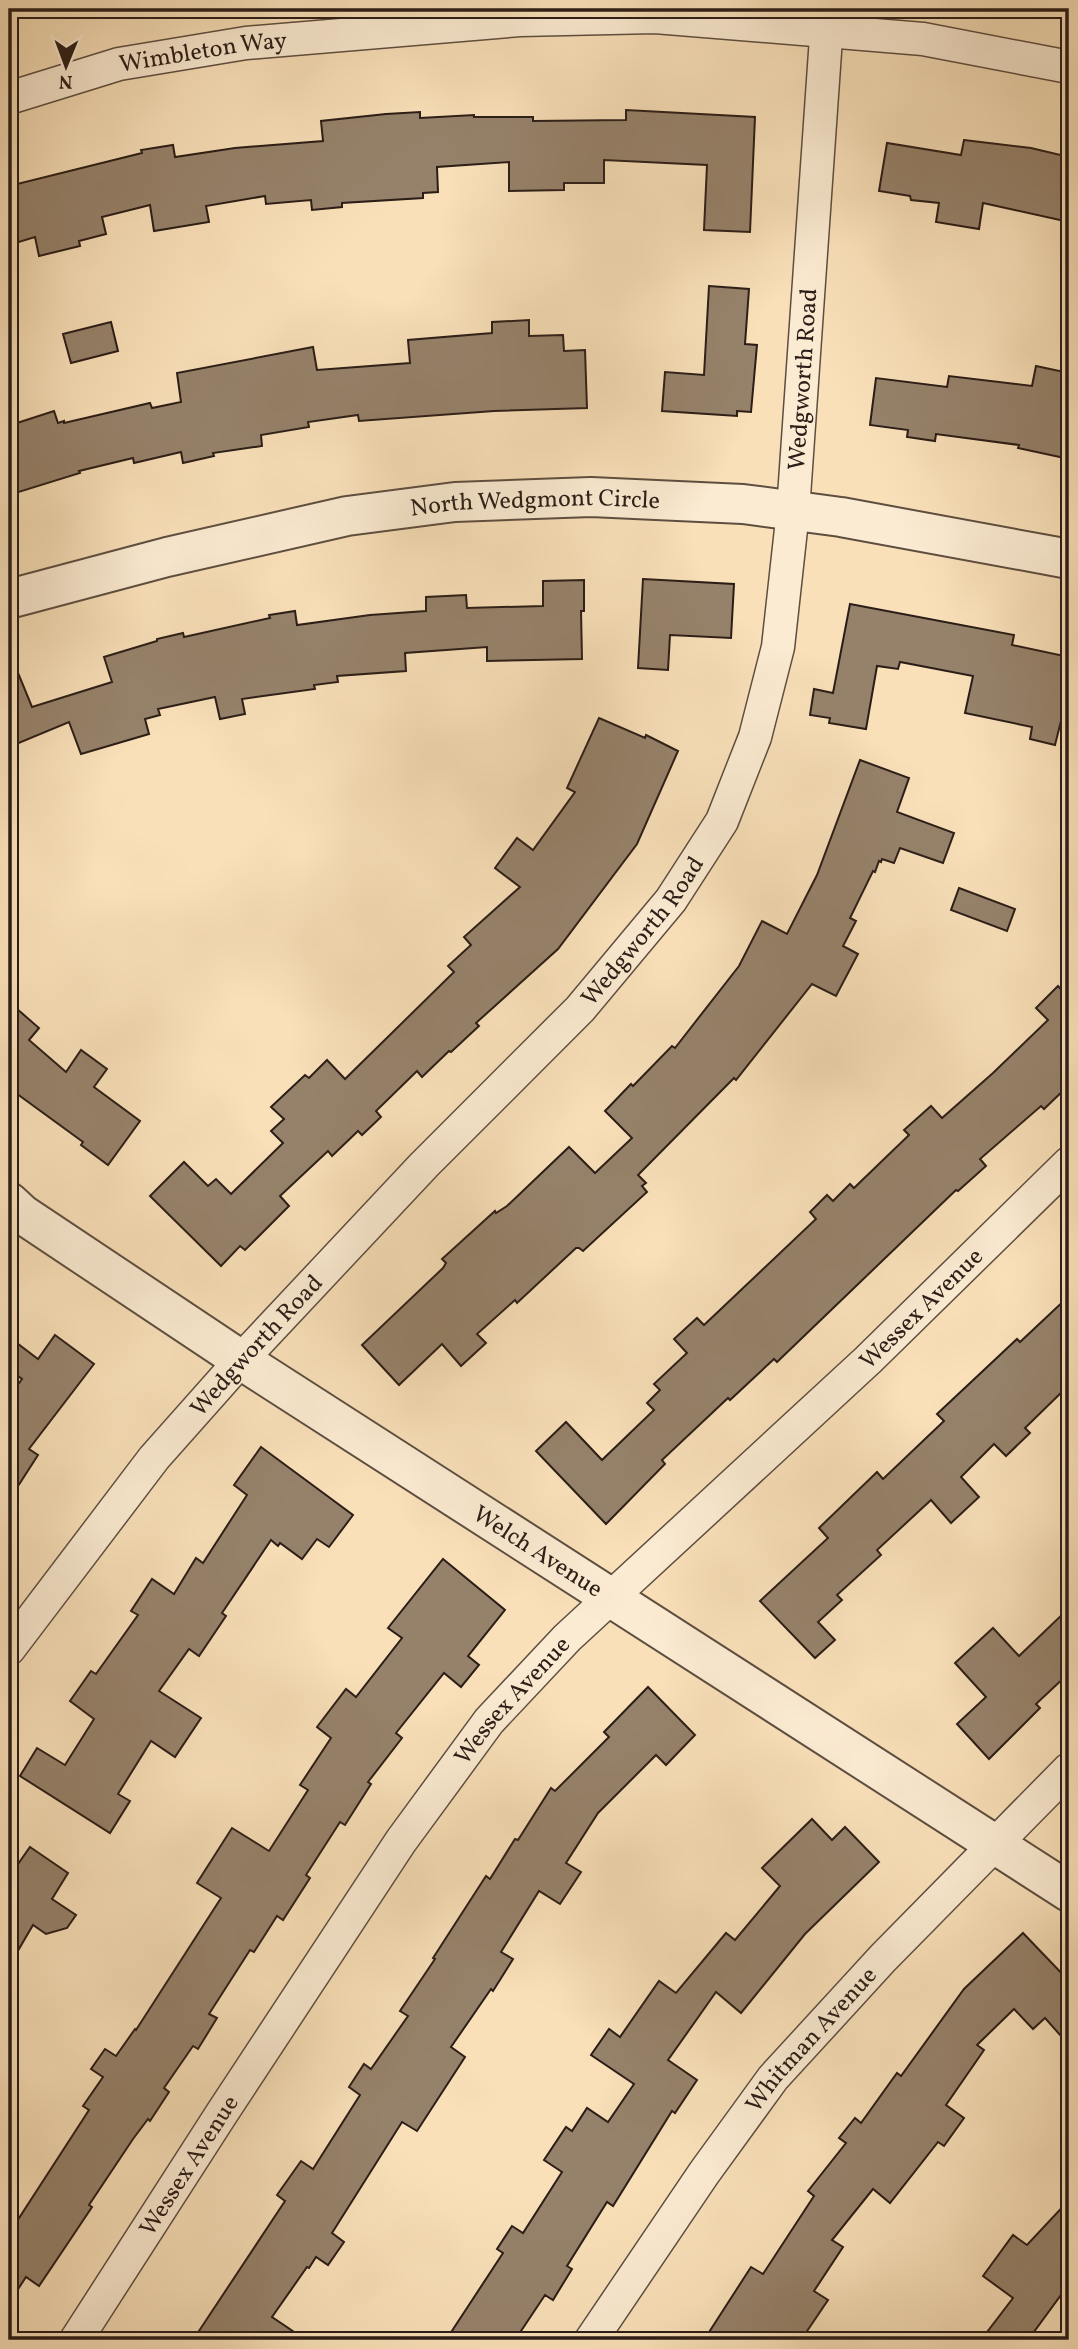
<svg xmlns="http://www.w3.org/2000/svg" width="1078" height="2349" viewBox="0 0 1078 2349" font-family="Vollkorn,serif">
	<rect width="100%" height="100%" fill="#f9e0b9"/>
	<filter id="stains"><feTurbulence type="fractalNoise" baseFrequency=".00286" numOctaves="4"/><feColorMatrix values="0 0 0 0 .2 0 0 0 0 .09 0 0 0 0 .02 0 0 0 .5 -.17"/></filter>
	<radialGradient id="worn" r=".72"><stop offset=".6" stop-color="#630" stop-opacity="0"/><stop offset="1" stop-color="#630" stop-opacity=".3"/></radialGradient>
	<!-- building -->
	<g fill="#96826b" stroke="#2b1d17" stroke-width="2">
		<path d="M626 110 755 117 750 232 704 230 707 165 604 160V183H564V190L509 191V162L437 167 438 192 423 193V198L342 203V207L312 210 311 200 266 204 265 196 206 206 209 222 154 231 150 205 102 217 106 234 79 241 80 246 39 256 35 237 9 245V186L142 153 141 150 173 145 175 157 235 148 323 141 321 121 386 114 420 112V118L474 115V117H533V121L626 120Z"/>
		<path d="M964 140 1031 148 1069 157V222L983 203 979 229 936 222 939 203 911 200 910 196 879 191 887 143 961 155Z"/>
		<path d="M709 286 749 289 745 344 757 345 751 412 737 411V416L662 411 665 372 704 375Z"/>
		<path d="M529 320V336L563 335 564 351 585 350 587 408 494 411 359 421 358 415 308 422 309 427 261 435 262 446 213 453 214 456 183 463 181 452 134 463 133 458 79 471 80 473 9 495V437L17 434 14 424 54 411 58 423 64 421V423L150 403 152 408 181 402 177 373 313 347 317 370 410 363 408 340 492 333V322Z"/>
		<path d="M111 322 118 351 71 363 63 334Z"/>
		<path d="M1036 366 1069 373V459L1018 448 1019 445 936 434 935 441 907 437 908 430 870 425 876 378 947 387 949 376 1032 386Z"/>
		<path d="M643 579 734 584 731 638 670 635 668 670 638 668Z"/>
		<path d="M584 580V611H581L582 659 487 661V647L405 653 406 671 337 676 338 682 314 685 315 689 242 699 245 714 220 719 215 697 158 709 160 715 145 719 149 734 81 754 69 722 9 747V651L32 707 112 682 104 657 157 641V639L183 633 184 637 270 618 269 615 295 611 297 625 370 615 426 611V597L466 595 467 608 543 606V581Z"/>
		<path d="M850 604 1014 635 1012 645 1069 657V689L1055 745 1030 739 1032 727 965 713 973 676 900 662 898 669 877 666 866 729 829 723 830 718 810 715 814 689 833 693Z"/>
		<path d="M599 718 645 738 646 735 678 751 637 844 558 949 476 1023 479 1026 451 1052 449 1051 422 1077 417 1071 376 1111 381 1117 362 1135 358 1131 332 1156 328 1151 280 1196 289 1206 245 1250 240 1246 221 1266 150 1196 184 1162 208 1186 216 1179 231 1194 283 1143 271 1131 284 1119 271 1107 305 1075 309 1078 327 1060 345 1079 454 972 448 966 471 945 464 937 520 887 495 868 517 838 533 850 575 792 567 788Z"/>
		<path d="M860 760 909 778 897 812 954 833 943 863 900 848 894 863 882 859 881 862 879 861 875 872 873 871 850 918 856 921 843 946 858 954 836 996 812 984 736 1080 734 1078 638 1175 646 1183 642 1186 647 1192 583 1251 579 1248H576L517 1303 515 1300 477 1334 486 1343 461 1366 442 1344 399 1385 362 1345 443 1268 446 1263 442 1259 495 1211 496 1213 507 1206 569 1147 595 1173 632 1138 605 1111 631 1084 633 1086 672 1046 675 1048 739 966 762 921 787 934 817 875Z"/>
		<path d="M959 888 1015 909 1007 931 951 910Z"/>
		<path d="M1058 986 1069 998V1085L1044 1109 1041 1106 980 1159 986 1166 958 1191 956 1190 777 1362 774 1359 730 1400 728 1398 662 1460 665 1464 606 1524 536 1451 566 1422 602 1460 654 1410 647 1403 660 1390 654 1384 687 1353 674 1339 697 1318 704 1325 816 1219 810 1212 827 1195 833 1201 850 1184 854 1188 909 1135 904 1130 931 1106 942 1118 993 1073 1048 1020 1036 1008Z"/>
		<path d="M9 1002 39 1028 29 1040 66 1072 81 1050 107 1069 94 1087 140 1121 108 1165 81 1145 83 1142 9 1088Z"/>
		<path d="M1069 1296V1385L1025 1428 1030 1433 1006 1456 994 1444 961 1477 979 1497 951 1523 931 1500 877 1550 881 1555 837 1595 842 1600 818 1622 835 1640 815 1658 760 1601 828 1538 819 1528 877 1472 883 1479 944 1421 937 1414 1017 1339 1020 1342Z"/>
		<path d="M55 1335 94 1364 29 1449 38 1455 9 1500V1397L22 1379 9 1369V1337L38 1359Z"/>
		<path d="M261 1447 353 1515 329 1547 317 1539 302 1559 280 1543 278 1546 271 1540 222 1613 226 1616 199 1656 189 1649 159 1691 201 1718 175 1757 151 1741 118 1794 130 1801 110 1833 20 1776 37 1748 65 1765 94 1719 70 1701 91 1671 96 1674 138 1615 131 1611 152 1579 174 1594 196 1558 203 1563 247 1495 234 1485Z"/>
		<path d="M443 1559 505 1610 468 1656 479 1665 461 1687 444 1673 396 1733 402 1738 368 1782 371 1784 345 1825 340 1822 306 1875 310 1878 283 1920 277 1916 254 1952 250 1950 209 2014 217 2018 198 2049 193 2046 164 2088 169 2092 150 2121 148 2119 133 2139 89 2205 92 2207 74 2234 39 2286 26 2277 9 2303V2211L19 2218 89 2110 83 2106 103 2077 91 2069 105 2049 116 2056 135 2029 136 2030 221 1898 197 1883 232 1828 269 1851 308 1790 300 1785 331 1738 317 1727 346 1689 356 1697 402 1638 388 1628Z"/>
		<path d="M1069 1608V1673L1036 1704 1040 1708 989 1759 957 1724 986 1697 955 1663 993 1628 1019 1656Z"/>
		<path d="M648 1687 695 1735 666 1765 656 1755 598 1813 566 1863 581 1872 560 1904 539 1891 501 1952 513 1959 493 1991 491 1989 451 2047 465 2057 417 2131 402 2122 332 2233 344 2242 328 2265 316 2257 309 2268 307 2267 272 2317 306 2340H193L285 2201 277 2195 301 2161 313 2169 360 2095 349 2087 364 2064 371 2069 408 2016 400 2011 435 1959 433 1958 486 1876 490 1879 515 1839 518 1840 551 1788 555 1791 609 1737 604 1732Z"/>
		<path d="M812 1819 832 1840 845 1827 879 1862 805 1934 741 2013 716 1992 668 2060 697 2080 675 2113 672 2111 613 2206 607 2202 567 2266 572 2269 553 2300 545 2295 515 2340H446L503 2253 497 2249 512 2226 523 2233 562 2172 544 2160 566 2127 572 2131 587 2108 608 2122 634 2084 591 2055 609 2029 620 2037 659 1981 676 1993 726 1933 735 1940 780 1886 762 1868Z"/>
		<path d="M30 1847 68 1873 52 1899 76 1915 67 1928 46 1934 33 1925 9 1966V1877Z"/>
		<path d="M1023 1933 1069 1981V2045L1045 2018 1033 2029 1014 2009 977 2045 984 2050 946 2105 964 2118 944 2146 938 2142 890 2203 873 2189 832 2240 843 2247 814 2291 828 2300 801 2340H704L751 2267 763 2274 814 2196 808 2191 846 2143 839 2138 855 2118 861 2123 897 2073 901 2076 964 1989Z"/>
		<path d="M1069 2200V2284L1028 2340H981L1013 2298 983 2276 1013 2235 1027 2245Z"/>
	</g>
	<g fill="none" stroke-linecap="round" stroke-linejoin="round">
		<!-- minor casing -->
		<g stroke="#5e4e40" stroke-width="35">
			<g id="minor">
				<path id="s1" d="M9 98 119 64 246 43 520 20 655 17 923 39 1069 67"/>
				<path id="s2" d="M9 1649 154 1458 241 1360 424 1165 580 1009 671 900 722 821 755 737 778 647 793 511 828 9"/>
				<path id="s3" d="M76 2340 222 2113 401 1841 489 1721 567 1638 868 1360 1069 1163"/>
				<path id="s4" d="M591 2340 704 2173 773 2078 883 1958 1069 1769"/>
			</g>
		</g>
		<!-- tertiary casing -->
		<g stroke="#5e4e40" stroke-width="42">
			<g id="tertiary">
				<path id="s5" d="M9 599 167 557 347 516 455 502 591 497 743 504 841 517 1069 559"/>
				<path id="s6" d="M9 1202 22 1214 241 1360 1069 1892"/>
			</g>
		</g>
		<!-- minor -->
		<use href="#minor" stroke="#fbebd2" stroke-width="32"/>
		<!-- tertiary -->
		<use href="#tertiary" stroke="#fbebd2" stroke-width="38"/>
	</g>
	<g text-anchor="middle" stroke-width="7" stroke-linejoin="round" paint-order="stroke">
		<!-- street labels -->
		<g font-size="24" fill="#2b1d17" stroke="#fbebd2">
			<text dy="8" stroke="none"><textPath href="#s1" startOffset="200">Wimbleton Way</textPath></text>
			<text dy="8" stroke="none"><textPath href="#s2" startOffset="1547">Wedgworth Road</textPath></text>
			<text dy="8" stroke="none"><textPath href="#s5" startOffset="537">North Wedgmont Circle</textPath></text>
			<text dy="8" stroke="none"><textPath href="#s2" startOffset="959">Wedgworth Road</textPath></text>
			<text dy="8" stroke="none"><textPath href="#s3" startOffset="1342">Wessex Avenue</textPath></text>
			<text dy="8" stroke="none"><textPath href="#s2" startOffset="392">Wedgworth Road</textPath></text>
			<text dy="8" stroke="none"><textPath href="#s6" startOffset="634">Welch Avenue</textPath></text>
			<text dy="8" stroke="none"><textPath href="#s3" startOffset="775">Wessex Avenue</textPath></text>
			<text dy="8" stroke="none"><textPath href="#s4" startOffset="373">Whitman Avenue</textPath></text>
			<text dy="8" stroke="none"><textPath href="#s3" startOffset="208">Wessex Avenue</textPath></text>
		</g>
	</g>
	<!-- margin -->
	<rect width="1078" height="2349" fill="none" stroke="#f9e0b9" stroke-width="35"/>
	<rect x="10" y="10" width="1057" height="2328" fill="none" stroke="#2b1d17" stroke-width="3.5"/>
	<rect x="18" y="18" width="1043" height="2314" fill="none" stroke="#2b1d17" stroke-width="2"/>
	<!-- north arrow -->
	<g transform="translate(66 66) rotate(181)" stroke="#fbebd2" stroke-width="5" paint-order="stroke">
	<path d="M0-5L12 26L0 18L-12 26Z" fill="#2b1d17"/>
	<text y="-10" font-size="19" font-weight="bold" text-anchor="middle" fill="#2b1d17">N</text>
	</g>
	<rect width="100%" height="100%" filter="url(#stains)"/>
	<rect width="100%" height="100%" fill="url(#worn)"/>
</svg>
